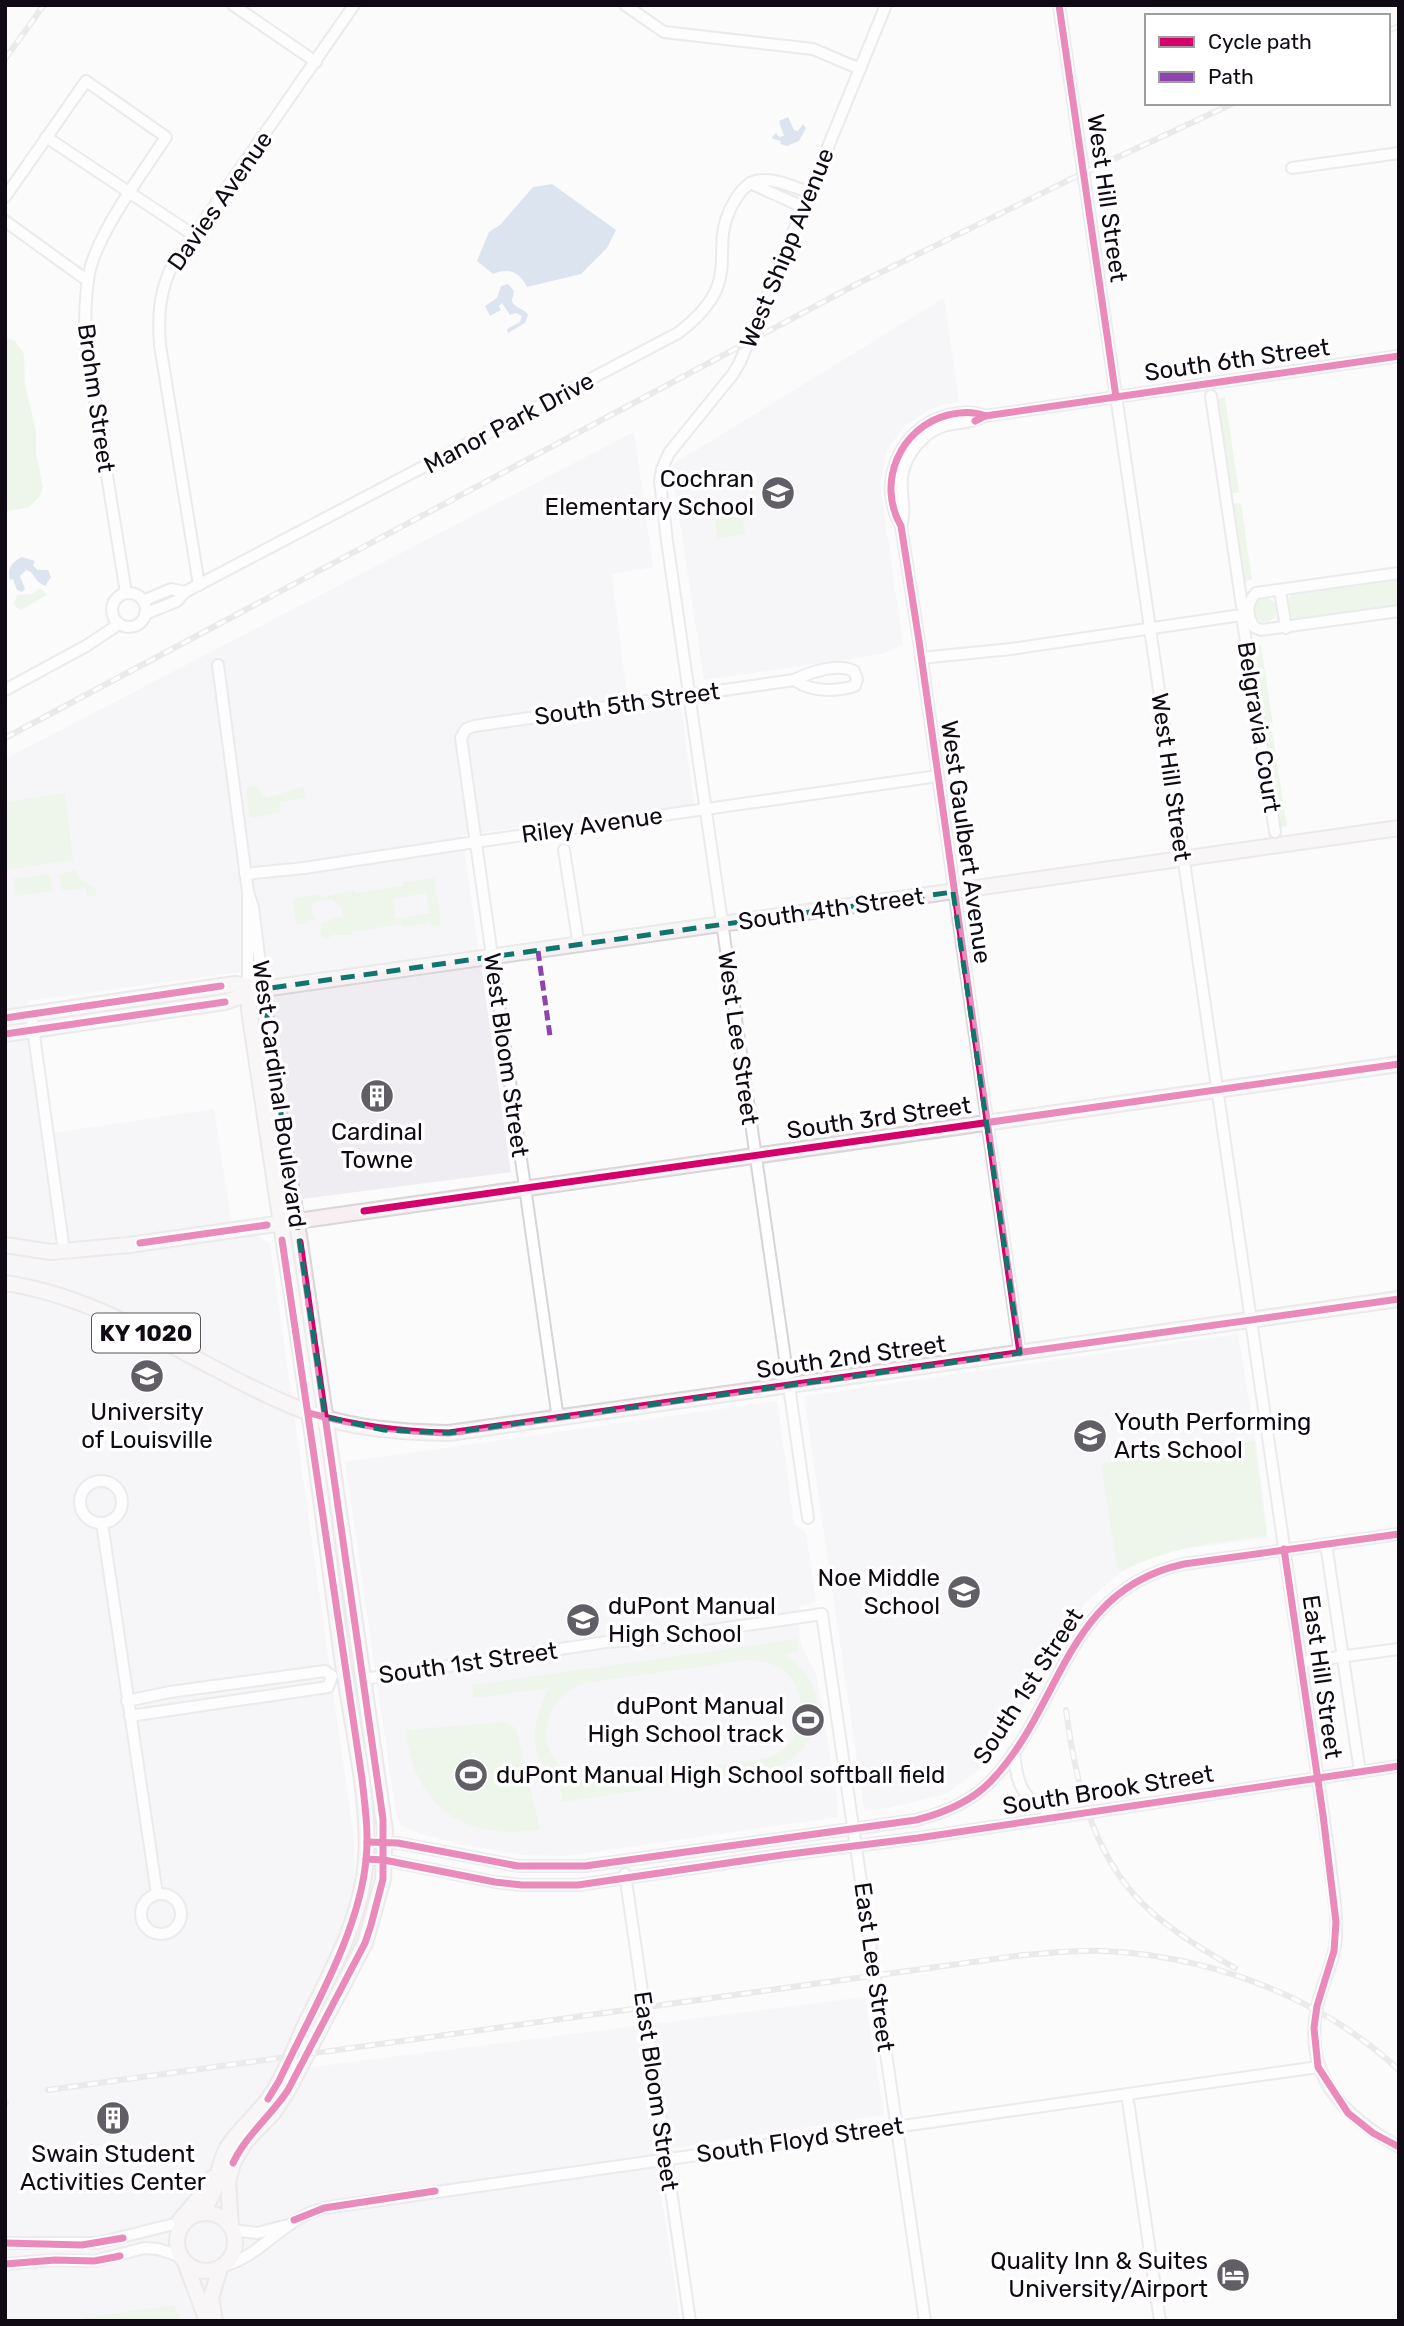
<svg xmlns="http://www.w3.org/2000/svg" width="1404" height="2326" viewBox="0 0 1404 2326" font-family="Rubik,sans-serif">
	<rect width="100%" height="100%" fill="#fbfbfb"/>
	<!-- built -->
	<g fill="#efedf1">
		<path d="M944 298 959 402 944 404 929 410 905 426 887 449 880 484 903 645 882 654 704 680 672 471 675 463Z"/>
		<path d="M634 432 653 567 612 574 629 714 681 707 694 804 462 835 511 1172 302 1199 268 968 28 1001 46 1134 214 1109 231 1219 270 1244 354 1839V1873L374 1870 359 1935 288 2070 865 1997 884 2115 655 2151 680 2321H5V759Z"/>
		<path d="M1238 1334 1256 1442 1268 1538 1174 1550 1143 1560 1120 1573 1086 1602 1071 1623 1007 1734 979 1770 946 1794 889 1808 866 1811 864 1809 804 1396Z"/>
		<path d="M777 1401 794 1524 806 1533 816 1602 800 1606 799 1634 803 1649 816 1674 836 1789 838 1817 565 1856 523 1855 464 1845 421 1834 401 1826 396 1814 345 1462Z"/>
	</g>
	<!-- green -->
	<g fill="#deefd9" fill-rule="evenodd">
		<path d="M5 337 15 341 24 354 25 385 36 430V453L43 487 40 496 29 507 5 512Z"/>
		<path d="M1225 397 1239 492 1227 494 1213 399Z"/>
		<path d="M1241 503 1252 580 1240 582 1229 504Z"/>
		<path d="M742 513 745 534 717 538 715 517Z"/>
		<path d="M1399 576V606L1298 620 1288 615 1285 604 1293 593Z"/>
		<path d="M40 588 47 595 21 610 13 605 17 595 32 594Z"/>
		<circle cx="1265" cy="610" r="12"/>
		<path d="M1261 645 1273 725 1261 726 1250 647Z"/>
		<path d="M1272 730 1287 826 1277 828 1263 732Z"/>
		<path d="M259 786V791L267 798 304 786 306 798 279 802 281 812 253 818 250 817 246 790 249 787Z"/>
		<path d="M65 793 73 860 5 870V802Z"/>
		<path d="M76 870 77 876 96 890 97 895 87 897 86 888 62 890 60 874Z"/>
		<path d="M49 874 53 891 16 896 13 879Z"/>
		<path d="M435 878V891L438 901 441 923 439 925 431 926 430 923 403 927 402 924 352 932V935H333L326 939 320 934 322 930 320 923 343 916 341 907 332 899 314 902 311 908 315 921 310 919 305 924H296L293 900 295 898 319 895 323 897 354 890 355 893 403 886V882ZM426 893 430 913 396 919 393 899Z"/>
		<path d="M1254 1441 1267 1535C1215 1543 1169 1547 1122 1571L1117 1567 1101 1464Z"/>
		<path d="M797 1639 798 1651 785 1654C792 1660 800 1666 805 1673 835 1715 808 1760 764 1772L562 1802 561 1785C526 1756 531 1725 549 1688L474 1698 472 1685ZM747 1660C758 1661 769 1662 779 1667 808 1684 808 1729 783 1749 774 1757 763 1759 752 1761L591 1782C533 1769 531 1703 585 1683Z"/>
		<path d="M507 1722 516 1729 540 1830C525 1831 510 1833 496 1831 439 1825 411 1783 406 1730Z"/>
		<path d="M174 2305 181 2321H81L84 2318Z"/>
	</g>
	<!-- water -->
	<g fill="#b5c8e3">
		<path d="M788 117 794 130 798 131 803 124 806 128 799 141 787 146 780 144 781 141 773 139 772 137 776 133 779 137 784 136 779 121Z"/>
		<path d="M552 184 616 230 607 248 581 274 527 287C520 272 508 267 493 274L477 261 489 232 500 225 533 187Z"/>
		<path d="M508 284 514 291C514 294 513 296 512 300 512 307 524 308 528 315L525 323 508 333 507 329 520 322 522 316 516 313 510 315 502 303 499 306 501 310 490 316 485 306 497 298 501 286Z"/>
		<path d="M22 557 35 561 33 565 37 570H48L51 577 45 586 38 582 31 572 26 570 20 576 25 589 22 592 17 590 13 579 10 580C7 569 11 562 22 557Z"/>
	</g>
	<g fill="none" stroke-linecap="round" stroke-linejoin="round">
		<!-- minor casing -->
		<g stroke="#d7d4d9" stroke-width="14">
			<g id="minor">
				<path d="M233 5 316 62"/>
				<path d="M625 5 664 32 813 49 860 69"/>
				<path d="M1059 5 1329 1855C1332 1885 1339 1917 1335 1946 1332 1968 1321 1986 1317 2007 1303 2076 1343 2116 1399 2147"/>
				<path d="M46 137 195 236"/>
				<path d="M1292 168 1399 153"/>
				<path d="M750 183 803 207"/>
				<path d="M5 197 86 81 166 137C142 174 97 233 89 274 85 296 85 317 85 339L126 593"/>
				<path d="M5 221 88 281"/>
				<path d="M1211 396 1242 606"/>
				<path d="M985 416C973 411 962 412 948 415 900 427 876 483 901 526L919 641 1020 1353"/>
				<path d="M901 526C907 510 900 494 902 477 905 454 925 430 947 425 961 422 973 423 985 416L1399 356"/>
				<path d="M1399 573 1256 593C1246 603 1247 616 1254 627L1261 630 1399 611"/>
				<path d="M199 585 160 345C158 317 159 296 170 270L354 5"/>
				<path d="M1280 590 1286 628"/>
				<path d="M185 592 678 333C694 321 709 307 717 288 724 270 721 253 723 234 725 216 740 180 762 180 778 179 795 188 809 192"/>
				<circle cx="129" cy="610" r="17"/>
				<path d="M143 601 171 589 185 592 177 601 145 614"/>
				<path d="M1243 622 1275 832"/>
				<path d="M921 658 1011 649 1248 614"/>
				<path d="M218 665 248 892"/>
				<path d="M5 690 86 646 119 624"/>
				<path d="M564 850 579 946"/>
				<path d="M245 874 304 868 475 842 938 776"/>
				<path d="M248 986V892L253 907 263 989"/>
				<path d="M31 1014 64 1251"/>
				<path d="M558 1419 461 738 466 729 474 726 794 680C812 692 834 692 855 686L857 679 854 671C837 663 810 672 794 680"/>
				<circle cx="101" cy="1502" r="21"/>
				<path d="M808 1518 667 541 660 481 662 469 669 453 733 374 740 362 886 5"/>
				<path d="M102 1523 157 1894"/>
				<path d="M1326 1544 1360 1772"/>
				<path d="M1301 1662 1399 1649"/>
				<path d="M364 1679 606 1642 652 1639 822 1614 925 2321"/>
				<path d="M127 1701 170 1692 325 1671 332 1676"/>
				<path d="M130 1716 328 1687 332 1676"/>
				<path d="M1014 1751C1017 1790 1023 1798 1057 1817"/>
				<path d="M367 1842 398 1843 518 1866H585L916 1820C944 1813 971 1802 991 1781 1063 1706 1064 1590 1184 1564L1399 1534"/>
				<path d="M366 1859 384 1860 495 1882 522 1885H578L782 1855 918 1838 1399 1766"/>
				<path d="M625 1874 690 2321"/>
				<circle cx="161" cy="1914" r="20"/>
				<path d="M1127 2094 1160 2321"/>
				<path d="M232 2230 257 2233 284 2226"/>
				<path d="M5 2243H98L186 2221"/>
				<path d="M5 2264 55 2260 94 2261 144 2248 158 2249 182 2257"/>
				<path d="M223 2266C262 2256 285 2217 324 2208L1318 2067"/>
			</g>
		</g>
		<!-- major casing -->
		<g stroke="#d7d6d8" stroke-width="18">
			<g id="major">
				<path d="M5 1018 235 984 255 987"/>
				<path d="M5 1034 225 1002 263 989 1399 828"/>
				<path d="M5 1245 51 1252 129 1245 1399 1064"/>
				<path d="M5 1283C115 1299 205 1373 307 1412 352 1429 401 1432 449 1433L1399 1299"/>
				<circle cx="206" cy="2242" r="29"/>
				<path d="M198 2214C221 2194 214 2171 227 2148 239 2128 259 2114 271 2095 286 2073 295 2046 306 2023 332 1970 362 1918 366 1859 368 1832 365 1806 362 1779L342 1658 311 1424 249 1010 248 987"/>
				<path d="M180 2220 204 2192 212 2178"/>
				<path d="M231 2227 228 2182 233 2163 245 2142 274 2112 288 2090 365 1943 383 1879 385 1830 300 1242 270 1055 263 989"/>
				<path d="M185 2262 207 2321"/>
				<path d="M215 2321 211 2298 220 2268"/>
			</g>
		</g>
		<!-- minor -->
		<use href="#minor" stroke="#fefefe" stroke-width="10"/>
		<!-- major -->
		<use href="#major" stroke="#f7eff2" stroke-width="14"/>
		<!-- rail casing -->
		<g stroke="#d4d4d4" stroke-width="6">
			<g id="rail">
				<path d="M1388 31 1399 26"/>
				<path d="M5 59 44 5"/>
				<path d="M5 738 855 285 1073 178 1234 103"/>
				<path d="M1066 1710C1075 1778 1091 1852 1142 1903 1168 1929 1203 1950 1235 1968"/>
				<path d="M48 2090 1023 1955C1050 1953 1076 1950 1103 1951 1211 1956 1319 1996 1399 2070"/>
				<path d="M5 2103H6"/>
			</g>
		</g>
		<!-- rail -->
		<use href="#rail" stroke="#fff" stroke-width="3.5" stroke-dasharray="10" stroke-linecap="butt"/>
		<!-- quiet -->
		<path stroke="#8e44ad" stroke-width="5" stroke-dasharray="10 5" stroke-linecap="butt" d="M538 951 550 1036"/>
		<!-- cycleway casing -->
		<g stroke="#fff" stroke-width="11">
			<g id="cycleway">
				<path d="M1059 5 1116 397"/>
				<path d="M985 416C973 411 962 412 948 415 900 427 876 483 901 526L919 641 1020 1353"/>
				<path d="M975 421 985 416 1399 356"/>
				<path d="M5 1018 221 986"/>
				<path d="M5 1034 225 1002"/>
				<path d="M364 1211 1399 1064"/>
				<path d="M140 1243 267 1225"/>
				<path d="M309 1413C356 1426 400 1432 449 1433L1399 1299"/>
				<path d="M1284 1549 1323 1815 1336 1922 1334 1951 1317 2006 1314 2028 1318 2067 1348 2113 1373 2133 1399 2147"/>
				<path d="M367 1842 398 1843 518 1866H585L916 1820C944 1813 971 1802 991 1781 1063 1706 1064 1590 1184 1564L1399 1534"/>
				<path d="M366 1859 384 1860 495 1882 522 1885H578L782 1855 918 1838 1399 1766"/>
				<path d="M268 2099 279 2081C310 2014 359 1934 366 1860 369 1833 365 1806 362 1779L282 1240"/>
				<path d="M233 2163C246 2135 271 2116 288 2090L365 1943 371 1925 383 1879V1819L300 1242"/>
				<path d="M294 2220 324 2208 435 2191"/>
				<path d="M5 2243 82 2245 123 2238"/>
				<path d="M5 2264 55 2260 94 2261 120 2256"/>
			</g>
		</g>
		<!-- cycleway -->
		<use href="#cycleway" stroke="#d6006c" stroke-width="7"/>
	</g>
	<!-- marked area -->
	<path d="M0 0H1404V2326H0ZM953 892 1020 1353 449 1433 384 1430 325 1417 263 989Z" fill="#fbfbfb" fill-opacity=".55" fill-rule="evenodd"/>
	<path fill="none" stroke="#0f766e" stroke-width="5" stroke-dasharray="14 9" stroke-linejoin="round" d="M953 892 1020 1353 449 1433 384 1430 325 1417 263 989Z"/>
	<!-- icons -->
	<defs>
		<g id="school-disc" transform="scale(1.75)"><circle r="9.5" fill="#625e65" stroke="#fff"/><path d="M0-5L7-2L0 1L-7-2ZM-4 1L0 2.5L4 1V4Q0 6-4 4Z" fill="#fff"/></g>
		<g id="building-disc" transform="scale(1.75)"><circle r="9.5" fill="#625e65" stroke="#fff"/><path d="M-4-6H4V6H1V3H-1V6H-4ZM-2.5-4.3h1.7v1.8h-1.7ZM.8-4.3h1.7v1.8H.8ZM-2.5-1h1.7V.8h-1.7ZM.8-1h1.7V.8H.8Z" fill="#fff"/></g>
		<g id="university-disc" transform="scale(1.75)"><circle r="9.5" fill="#625e65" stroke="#fff"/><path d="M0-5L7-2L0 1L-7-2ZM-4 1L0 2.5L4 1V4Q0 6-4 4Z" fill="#fff"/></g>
		<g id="stadium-disc" transform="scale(1.75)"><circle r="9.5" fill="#625e65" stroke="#fff"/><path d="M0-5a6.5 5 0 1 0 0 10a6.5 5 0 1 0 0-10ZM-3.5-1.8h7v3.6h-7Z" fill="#fff"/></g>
		<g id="hotel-disc" transform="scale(1.75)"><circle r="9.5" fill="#625e65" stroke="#fff"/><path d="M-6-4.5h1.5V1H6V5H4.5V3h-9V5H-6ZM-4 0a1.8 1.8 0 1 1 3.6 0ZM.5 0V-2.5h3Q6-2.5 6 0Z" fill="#fff"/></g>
	</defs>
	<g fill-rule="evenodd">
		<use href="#school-disc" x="778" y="493"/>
		<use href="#building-disc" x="377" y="1096"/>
		<use href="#university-disc" x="147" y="1376"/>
		<use href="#school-disc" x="1090" y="1436"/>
		<use href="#school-disc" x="964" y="1592"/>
		<use href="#school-disc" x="583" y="1620"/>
		<use href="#stadium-disc" x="808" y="1720"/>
		<use href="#stadium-disc" x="471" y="1775"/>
		<use href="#building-disc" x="113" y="2118"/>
		<use href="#hotel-disc" x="1233" y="2275"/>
	</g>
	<g text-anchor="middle" stroke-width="7" stroke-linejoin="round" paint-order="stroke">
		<!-- shield labels -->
		<rect fill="#fff" stroke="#58545a" stroke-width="2" x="92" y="1313.5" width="108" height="39" rx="5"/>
		<g font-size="23" font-weight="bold" fill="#100a14">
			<text x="146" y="1341">KY 1020</text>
		</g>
		<!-- street labels -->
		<g font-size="24" fill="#100a14" stroke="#fff">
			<text transform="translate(1107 198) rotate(82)" y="8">West Hill Street</text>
			<text transform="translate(220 201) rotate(-55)" y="8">Davies Avenue</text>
			<text transform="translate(787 248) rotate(-68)" y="8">West Shipp Avenue</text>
			<text transform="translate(1237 360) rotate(-8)" y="8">South 6th Street</text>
			<text transform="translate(96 398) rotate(82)" y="8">Brohm Street</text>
			<text transform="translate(509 423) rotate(-28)" y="8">Manor Park Drive</text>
			<text transform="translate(627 704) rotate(-8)" y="8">South 5th Street</text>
			<text transform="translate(1259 727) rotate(81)" y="8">Belgravia Court</text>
			<text transform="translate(1171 777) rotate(82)" y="8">West Hill Street</text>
			<text transform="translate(592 825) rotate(-8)" y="8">Riley Avenue</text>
			<text transform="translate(966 842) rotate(82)" y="8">West Gaulbert Avenue</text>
			<text transform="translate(831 909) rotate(-8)" y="8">South 4th Street</text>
			<text transform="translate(738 1038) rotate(82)" y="8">West Lee Street</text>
			<text transform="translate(506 1055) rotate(82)" y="8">West Bloom Street</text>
			<text transform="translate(279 1094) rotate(82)" y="8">West Cardinal Boulevard</text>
			<text transform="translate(879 1118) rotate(-8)" y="8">South 3rd Street</text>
			<text transform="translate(851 1357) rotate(-8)" y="8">South 2nd Street</text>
			<text transform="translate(468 1663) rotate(-8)" y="8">South 1st Street</text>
			<text transform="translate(1322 1677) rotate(82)" y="8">East Hill Street</text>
			<text transform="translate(1028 1686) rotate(-57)" y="8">South 1st Street</text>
			<text transform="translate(1108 1790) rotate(-9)" y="8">South Brook Street</text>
			<text transform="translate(874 1967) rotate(82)" y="8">East Lee Street</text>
			<text transform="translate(656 2091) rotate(82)" y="8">East Bloom Street</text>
			<text transform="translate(800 2140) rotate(-8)" y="8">South Floyd Street</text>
		</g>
		<!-- poi labels -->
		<g font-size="24" fill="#100a14" stroke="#fff" text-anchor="end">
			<text x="754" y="487">Cochran<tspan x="754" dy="28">Elementary School</tspan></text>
			<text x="377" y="1140" text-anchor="middle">Cardinal<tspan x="377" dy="28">Towne</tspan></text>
			<text x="147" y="1420" text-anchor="middle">University<tspan x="147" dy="28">of Louisville</tspan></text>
			<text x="1114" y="1430" text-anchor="start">Youth Performing<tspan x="1114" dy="28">Arts School</tspan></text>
			<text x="940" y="1586">Noe Middle<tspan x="940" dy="28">School</tspan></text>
			<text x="608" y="1614" text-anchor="start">duPont Manual<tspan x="608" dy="28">High School</tspan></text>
			<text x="784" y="1714">duPont Manual<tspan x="784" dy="28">High School track</tspan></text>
			<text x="496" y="1783" text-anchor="start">duPont Manual High School softball field</text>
			<text x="113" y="2162" text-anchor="middle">Swain Student<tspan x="113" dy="28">Activities Center</tspan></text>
			<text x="1208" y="2269">Quality Inn &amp; Suites<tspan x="1208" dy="28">University/Airport</tspan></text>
		</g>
	</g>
	<!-- border -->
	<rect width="1404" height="2326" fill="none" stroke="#100a14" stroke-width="14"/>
	<!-- legend -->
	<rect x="1145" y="14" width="245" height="91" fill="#ffffff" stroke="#9f9da1" stroke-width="2"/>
	<rect x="1159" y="37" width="35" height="10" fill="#d6006c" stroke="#9f9da1" stroke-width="2"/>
	<text x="1208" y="49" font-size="21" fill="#100a14">Cycle path</text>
	<rect x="1159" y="72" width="35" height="10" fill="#8e44ad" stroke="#9f9da1" stroke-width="2"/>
	<text x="1208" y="84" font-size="21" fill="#100a14">Path</text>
</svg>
